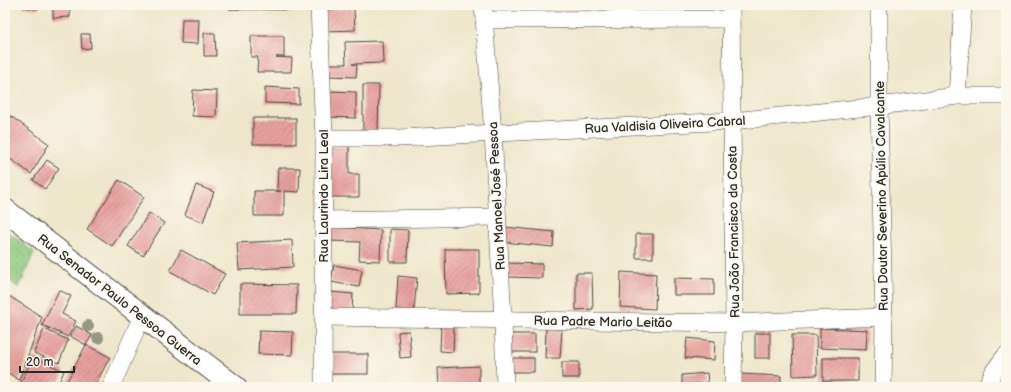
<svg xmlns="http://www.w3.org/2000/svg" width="1011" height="392" viewBox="0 0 1011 392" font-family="'Balsamiq Sans',sans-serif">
	<defs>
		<pattern id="grass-dots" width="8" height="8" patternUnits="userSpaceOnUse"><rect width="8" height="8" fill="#8cc77c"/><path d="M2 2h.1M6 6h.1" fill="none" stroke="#73a266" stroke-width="1.8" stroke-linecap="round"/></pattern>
		<pattern id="building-hatch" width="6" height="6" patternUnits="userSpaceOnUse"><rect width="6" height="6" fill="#e8a09c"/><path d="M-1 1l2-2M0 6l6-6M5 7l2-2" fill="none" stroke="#bc837f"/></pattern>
	</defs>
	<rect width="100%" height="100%" fill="#fbf7ec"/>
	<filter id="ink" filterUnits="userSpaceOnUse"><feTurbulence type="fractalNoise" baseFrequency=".025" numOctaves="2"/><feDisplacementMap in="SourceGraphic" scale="8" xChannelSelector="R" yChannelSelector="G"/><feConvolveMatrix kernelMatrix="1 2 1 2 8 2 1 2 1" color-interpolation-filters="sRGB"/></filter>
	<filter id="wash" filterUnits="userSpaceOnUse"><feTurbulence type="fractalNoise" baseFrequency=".012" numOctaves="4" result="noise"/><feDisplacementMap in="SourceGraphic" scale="16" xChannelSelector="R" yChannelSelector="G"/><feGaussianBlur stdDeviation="0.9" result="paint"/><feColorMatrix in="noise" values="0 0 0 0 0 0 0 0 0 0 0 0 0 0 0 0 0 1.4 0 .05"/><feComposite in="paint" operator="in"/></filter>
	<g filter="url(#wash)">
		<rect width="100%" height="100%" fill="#eee6ca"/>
		<!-- grass -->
		<path fill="url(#grass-dots)" stroke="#5c7954" d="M5 230 34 252 19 288 5 277Z"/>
		<g id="blocks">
			<!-- building -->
			<g fill="url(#building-hatch)">
				<path d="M23 5H39L38 9 23 7Z"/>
				<path d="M53 5H70V17L53 18Z"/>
				<path d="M229 5H292V10L229 9Z"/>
				<path d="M354 8 355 30 326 31 325 10Z"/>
				<path d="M182 19H199L198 44 181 43Z"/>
				<path d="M204 33H215L216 56H204Z"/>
				<path d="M81 34H90L91 48 82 49Z"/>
				<path d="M251 36H284V57H276L292 58 291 72H257L258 57H251Z"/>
				<path d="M382 41 383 63 352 64 357 65 356 77 328 76V64H346L345 42Z"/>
				<path d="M363 85H379L378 131 363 130Z"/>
				<path d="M265 87 299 89V104L265 103Z"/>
				<path d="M193 90 217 91 216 117 192 116Z"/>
				<path d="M329 91 356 92V118L328 117Z"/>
				<path d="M5 112 49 144 31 174 5 155Z"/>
				<rect x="253" y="118" width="43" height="26"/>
				<path d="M328 146H349V174H359V197H328Z"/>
				<path d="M47 160 59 168 45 189 33 180Z"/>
				<path d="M278 168H300L299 192 284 191V216H254V191H281H277Z"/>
				<path d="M119 180 144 197 112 246 87 229Z"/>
				<path d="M196 185 214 192 203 222 185 215Z"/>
				<path d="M149 213 164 223 143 256 128 246Z"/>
				<path d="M330 227 381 230 380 261 359 260 360 242 329 241Z"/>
				<path d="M505 227 554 232 553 247 503 242Z"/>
				<path d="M390 229 408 230 407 262H390Z"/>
				<rect x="636" y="234" width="17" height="24"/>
				<path d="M292 240 293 267 239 270 237 243Z"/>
				<path d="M445 249H479V293L446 294Z"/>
				<path d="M181 250 225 274 213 295 170 271Z"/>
				<path d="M508 263 542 264V278L508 277Z"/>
				<path d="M334 265 362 270 359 287 331 282Z"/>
				<path d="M621 272 656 274 655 309 620 307Z"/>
				<path d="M576 273H592L593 309 576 310Z"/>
				<path d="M398 276 417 278 414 310 396 309Z"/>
				<path d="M674 278 714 279V295H674Z"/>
				<path d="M240 284 297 285 296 314H240Z"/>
				<path d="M59 290 71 296 62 314 76 321 68 337 42 325Z"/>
				<path d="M330 292 353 294 352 313 328 311Z"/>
				<path d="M9 296 42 317 19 380 5 371V307Z"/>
				<path d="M441 325 454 326 453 352 440 351Z"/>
				<path d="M76 326 92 335 86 345 70 336Z"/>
				<path d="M546 328 562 329 560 358H545Z"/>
				<path d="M820 328 867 330 866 350 820 348Z"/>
				<path d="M44 329 68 340 59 363 34 353Z"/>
				<path d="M259 331 293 332 292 355 258 354Z"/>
				<path d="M409 331 411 357 400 358 398 332Z"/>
				<rect x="755" y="333" width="15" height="25"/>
				<rect x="509" y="334" width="26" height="18"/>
				<path d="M792 335H816L817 375 793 376Z"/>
				<path d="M687 338 715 341 714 360 685 358Z"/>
				<path d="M86 345 110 357 94 387H64Z"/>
				<rect x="330" y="354" width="38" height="20"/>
				<path d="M33 357 64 371 57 387H26L20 384Z"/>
				<rect x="507" y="358" width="27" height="14"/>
				<rect x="823" y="358" width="35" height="23"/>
				<rect x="562" y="362" width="17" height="16"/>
				<path d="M479 366V387H439L438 368Z"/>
				<path d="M707 373 708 383 682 385V375Z"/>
				<path d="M740 374 781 376V387H740Z"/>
				<path d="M1003 374 1006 375V387H1001Z"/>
				<rect x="511" y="384" width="14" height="3"/>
			</g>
		</g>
	</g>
	<g filter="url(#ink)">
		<use href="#blocks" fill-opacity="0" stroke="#484743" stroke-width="1"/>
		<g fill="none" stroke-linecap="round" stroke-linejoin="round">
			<!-- minor casing -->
			<g stroke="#484743" stroke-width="18">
				<g id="minor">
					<path d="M319 5 324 138 323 387"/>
					<path d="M483 5 493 133 503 319 505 387"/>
					<path d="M731 5 734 323 733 387"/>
					<path d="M879 5V106L884 317 883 387"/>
					<path d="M484 20 731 19"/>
					<path d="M957 96 963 5"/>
					<path d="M324 138H400L732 121 879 106 957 96H1006"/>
					<path d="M323 220 497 217"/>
					<path d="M323 317 734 323 884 317"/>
					<path d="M111 387 142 316"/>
					<path d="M986 387 994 371 1006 355"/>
				</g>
			</g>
			<!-- primary casing -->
			<g stroke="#484743" stroke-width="24">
				<path id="primary" d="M5 210 235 387"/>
			</g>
			<!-- minor -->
			<use href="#minor" stroke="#fff" stroke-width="17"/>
			<!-- primary -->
			<use href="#primary" stroke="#fff" stroke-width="22"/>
		</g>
		<!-- trees -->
		<g fill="#939980">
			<circle cx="88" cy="326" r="6"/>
			<circle cx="98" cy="338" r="6"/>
		</g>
	</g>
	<g text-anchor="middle" stroke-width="3" stroke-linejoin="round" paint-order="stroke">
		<!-- street labels -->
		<g font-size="13" fill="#2b2b2b" stroke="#fbf7ec">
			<text transform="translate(665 124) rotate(-3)" y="5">Rua Valdisia Oliveira Cabral</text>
			<text transform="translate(323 196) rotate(-90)" y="5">Rua Laurindo Lira Leal</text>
			<text transform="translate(496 196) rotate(-93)" y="5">Rua Manoel José Pessoa</text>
			<text transform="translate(881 196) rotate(-91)" y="5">Rua Doutor Severino Apúlio Cavalcante</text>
			<text transform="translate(733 232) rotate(-91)" y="5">Rua João Francisco da Costa</text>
			<text transform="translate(120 299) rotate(38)" y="5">Rua Senador Paulo Pessoa Guerra</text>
			<text transform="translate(603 321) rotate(1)" y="5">Rua Padre Mario Leitão</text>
		</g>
	</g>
	<!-- margin -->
	<rect width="1011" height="392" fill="none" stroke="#fbf7ec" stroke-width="20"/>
	<!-- scale -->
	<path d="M20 366v6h54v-6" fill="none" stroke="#2b2b2b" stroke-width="2"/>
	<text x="26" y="366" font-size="12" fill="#2b2b2b" stroke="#fbf7ec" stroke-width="3" paint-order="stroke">20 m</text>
</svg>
